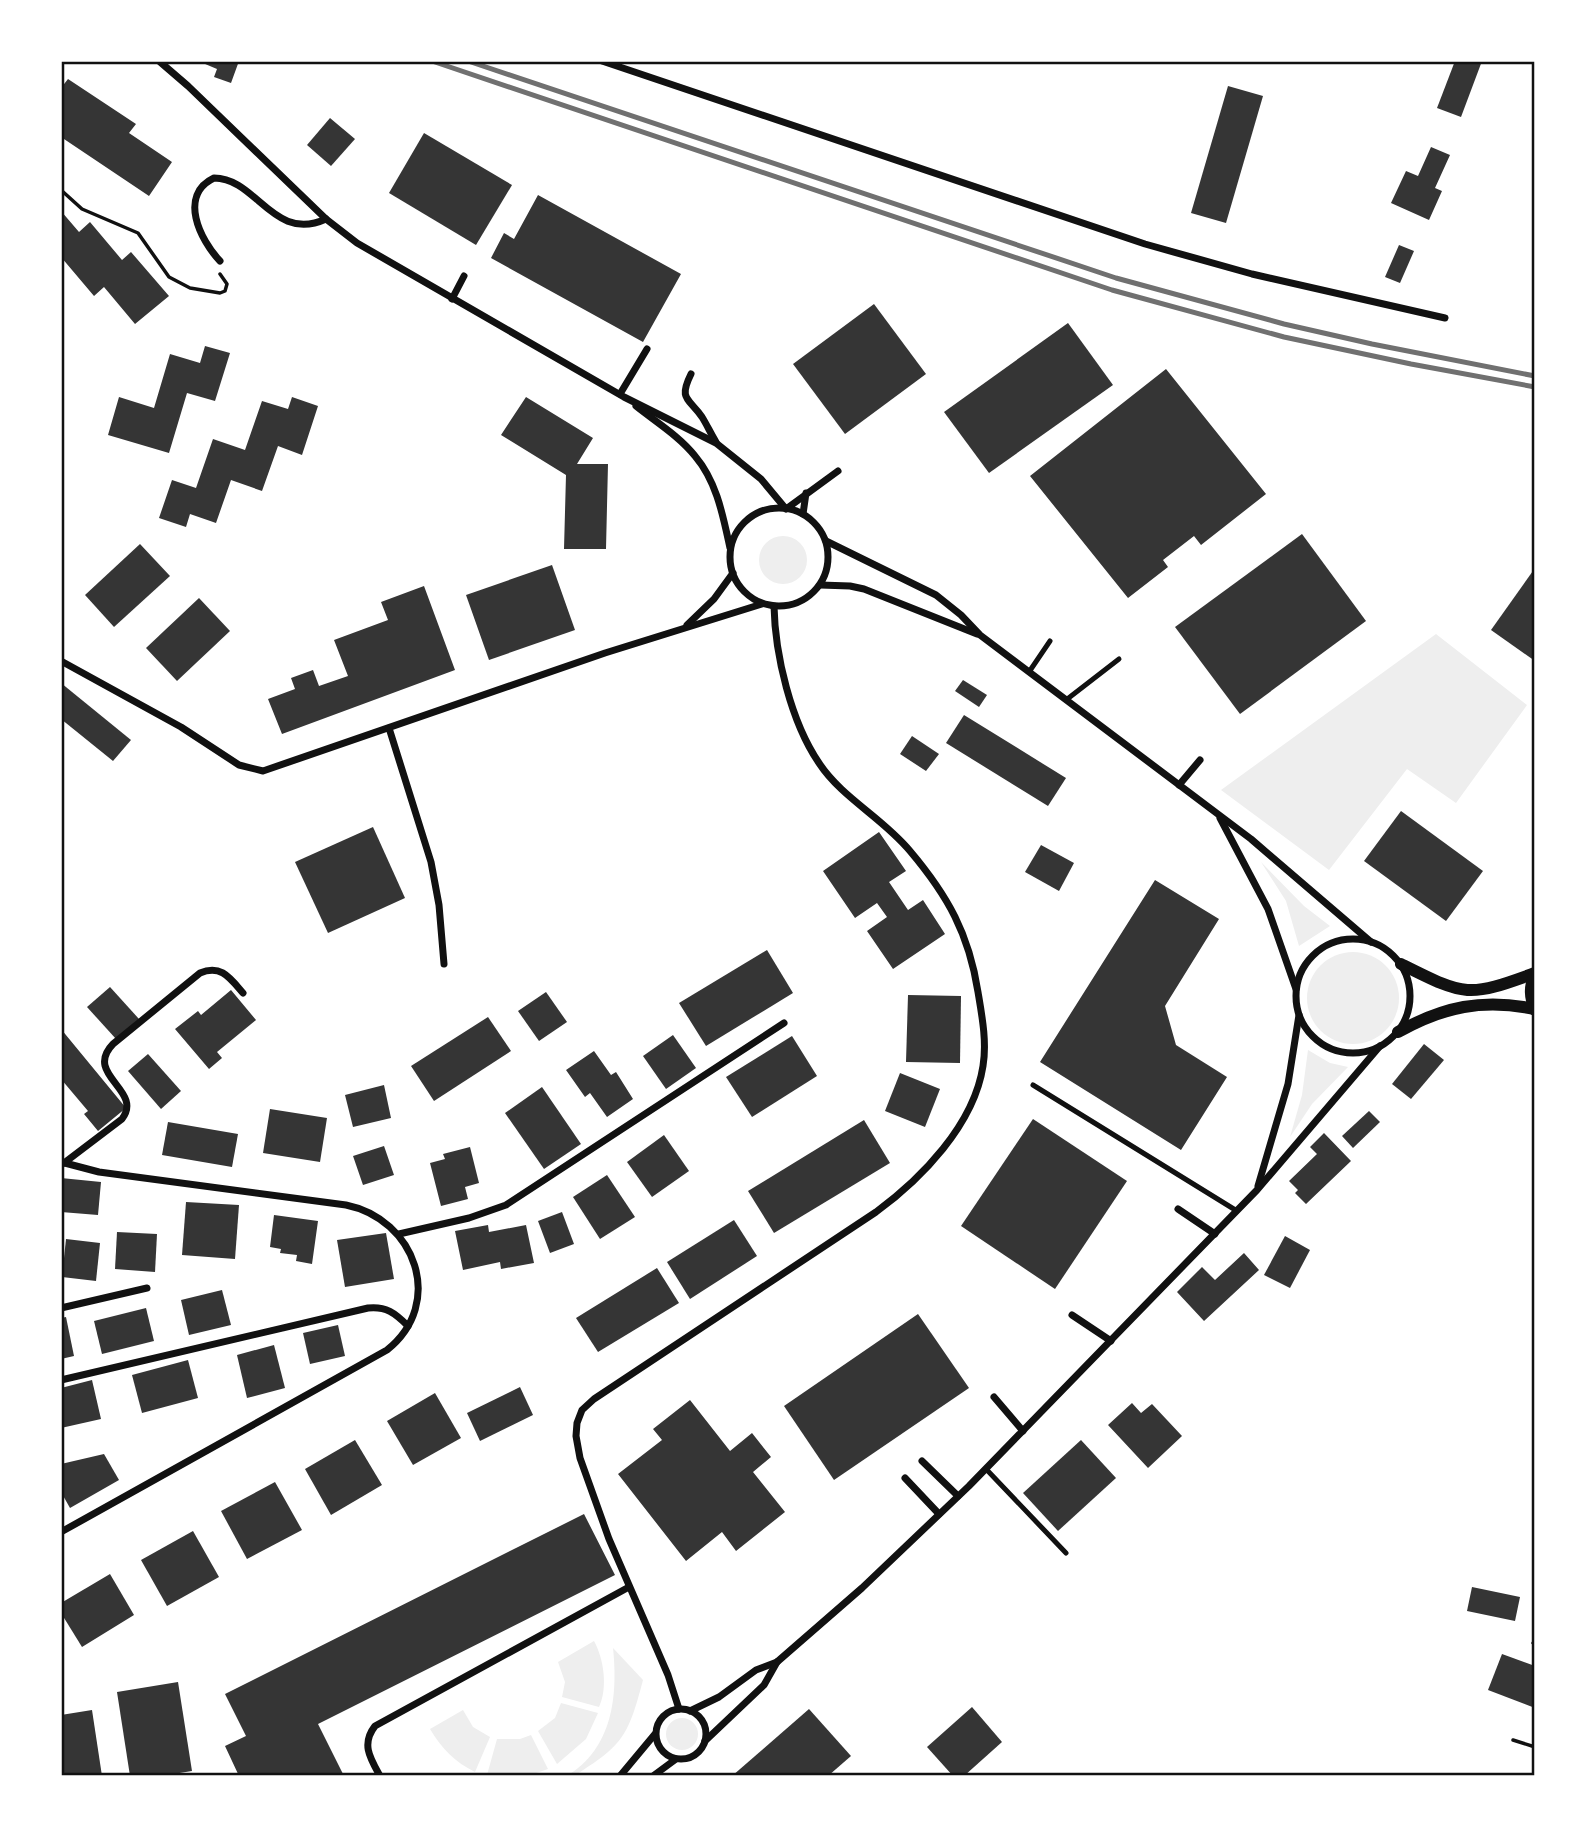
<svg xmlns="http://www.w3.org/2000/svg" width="1596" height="1837" viewBox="0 0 1596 1837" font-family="'Zilla Slab',serif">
	<rect width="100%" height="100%" fill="#fff"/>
	<!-- green -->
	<g fill="#eee">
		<circle cx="783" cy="560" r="24"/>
		<path d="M1436 634 1527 705 1456 803 1407 769 1329 870 1221 790Z"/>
		<path d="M1261 862 1304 906 1330 926 1299 946 1286 901Z"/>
		<circle cx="1353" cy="998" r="46"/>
		<path d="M1308 1050 1330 1063 1348 1067 1312 1104 1290 1137 1302 1095Z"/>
		<path d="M594 1641C604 1659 608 1688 599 1707L562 1697 565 1682 558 1662Z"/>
		<path d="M613 1648 643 1680C628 1737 623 1745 574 1776H567C613 1748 618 1696 613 1648Z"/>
		<path d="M561 1703 598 1713 586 1739 557 1764 538 1731 555 1718Z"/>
		<path d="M463 1710 473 1727 490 1737 475 1772C455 1762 442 1749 430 1729Z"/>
		<circle cx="682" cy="1734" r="16"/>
		<path d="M531 1735 548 1769 527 1776 487 1775 497 1739H520Z"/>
	</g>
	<!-- building -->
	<g fill="#353535">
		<path d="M198 61H239L231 83 214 77 217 69Z"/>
		<path d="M1455 61H1482L1461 117 1437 108Z"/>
		<path d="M68 79 136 124 129 133 172 162 149 196 61 137V88Z"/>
		<path d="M1228 86 1263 96 1226 223 1191 213Z"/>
		<path d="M330 118 355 139 331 166 307 145Z"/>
		<path d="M424 133 512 185 476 245 389 193Z"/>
		<path d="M1431 147 1450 155 1435 188 1442 191 1429 220 1391 203 1406 171 1418 176Z"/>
		<path d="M538 195 681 274 643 342 491 258 504 233 514 239Z"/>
		<path d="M61 211 79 232 90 222 122 260 131 252 169 296 135 324 104 287 94 296 61 257Z"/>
		<path d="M1399 245 1414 251 1400 283 1385 277Z"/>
		<path d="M874 304 926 374 845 434 793 364Z"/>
		<path d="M1068 323 1113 385 989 473 944 412Z"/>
		<path d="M205 346 230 353 215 401 187 393 169 453 108 435 119 397 154 408 170 354 200 363Z"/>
		<path d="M1166 369 1266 494 1201 545 1194 536 1163 560 1168 567 1128 598 1030 476Z"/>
		<path d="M292 397 318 406 302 455 278 446 262 491 231 480 216 523 190 514 186 527 159 518 172 480 196 488 213 439 245 450 262 401 288 409Z"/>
		<path d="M526 397 593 438 577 464H608L606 549H564L566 475 501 435Z"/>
		<path d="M1302 534 1366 621 1240 714 1175 627Z"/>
		<path d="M140 544 170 576 114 627 85 595Z"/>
		<path d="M552 565 575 630 489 660 466 595Z"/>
		<path d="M1535 568V661L1491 630Z"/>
		<path d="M424 586 455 670 282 734 268 699 295 689 291 678 313 670 319 686 348 676 334 640 388 620 381 602Z"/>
		<path d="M199 598 230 631 177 681 146 648Z"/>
		<path d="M963 680 987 695 979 707 955 691Z"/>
		<path d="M61 683 131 740 113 761 61 719Z"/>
		<path d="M964 715 1066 778 1048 806 946 743Z"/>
		<path d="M912 736 939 754 926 771 900 754Z"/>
		<path d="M1401 811 1483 871 1446 921 1364 861Z"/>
		<path d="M373 827 405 898 328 933 295 862Z"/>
		<path d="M879 832 906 871 889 882 908 910 923 900 945 934 893 969 867 931 887 917 877 903 855 918 823 871Z"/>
		<path d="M1041 845 1074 863 1059 891 1025 872Z"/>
		<path d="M1155 880 1219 919 1165 1006 1176 1045 1227 1077 1181 1150 1040 1062Z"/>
		<path d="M767 950 793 993 706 1046 679 1003Z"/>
		<path d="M110 987 139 1019 116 1039 87 1007Z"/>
		<path d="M231 990 256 1020 217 1052 222 1058 209 1069 175 1029 198 1011 201 1015Z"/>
		<path d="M546 992 567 1022 539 1041 518 1011Z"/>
		<path d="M908 995 961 996 960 1063 906 1062Z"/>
		<path d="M488 1017 511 1051 434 1101 411 1066Z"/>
		<path d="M61 1029 126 1108 98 1131 84 1114 88 1111 61 1079Z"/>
		<path d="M673 1035 696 1068 666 1089 643 1056Z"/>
		<path d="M792 1036 817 1076 752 1117 726 1077Z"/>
		<path d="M1424 1044 1444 1060 1411 1099 1392 1084Z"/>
		<path d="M594 1051 611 1075 616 1072 633 1099 607 1117 590 1093 585 1097 566 1070Z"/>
		<path d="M148 1054 181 1091 161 1109 128 1071Z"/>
		<path d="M900 1073 940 1089 925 1127 885 1111Z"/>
		<path d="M384 1085 391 1118 353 1127 345 1095Z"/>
		<path d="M542 1087 581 1144 544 1169 505 1113Z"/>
		<path d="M270 1109 327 1118 320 1162 263 1153Z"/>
		<path d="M1369 1111 1380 1122 1353 1148 1342 1136Z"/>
		<path d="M1033 1119 1127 1181 1055 1289 961 1226Z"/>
		<path d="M864 1120 890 1163 774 1233 748 1191Z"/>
		<path d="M168 1122 238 1134 232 1167 162 1155Z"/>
		<path d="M1324 1133 1351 1161 1306 1204 1295 1193 1298 1190 1289 1181 1317 1154 1310 1147Z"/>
		<path d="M664 1135 689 1171 652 1197 627 1162Z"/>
		<path d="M384 1146 394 1175 363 1185 353 1156Z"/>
		<path d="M470 1147 479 1183 465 1187 468 1199 441 1206 430 1163 445 1159 443 1154Z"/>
		<path d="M607 1175 635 1217 600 1239 573 1197Z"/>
		<path d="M61 1178 101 1182 98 1215 61 1212Z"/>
		<path d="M186 1202 239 1205 235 1259 182 1255Z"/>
		<path d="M562 1212 574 1244 550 1253 538 1221Z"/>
		<path d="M274 1215 318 1221 312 1264 296 1261 297 1255 280 1253 281 1249 270 1247Z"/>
		<path d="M734 1220 757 1256 690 1299 667 1262Z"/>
		<path d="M488 1225 489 1232 526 1225 534 1263 501 1269 500 1262 463 1270 455 1231Z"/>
		<path d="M117 1232 157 1234 155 1272 115 1269Z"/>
		<path d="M386 1233 394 1279 345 1287 337 1240Z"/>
		<path d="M1285 1236 1310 1250 1290 1288 1264 1275Z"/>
		<path d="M66 1239 100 1243 96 1281 62 1277Z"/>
		<path d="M1244 1253 1259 1270 1204 1321 1177 1292 1202 1267 1215 1280Z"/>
		<path d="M657 1268 679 1303 598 1352 576 1318Z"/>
		<path d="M222 1290 231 1325 189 1335 181 1300Z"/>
		<path d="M146 1308 154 1341 102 1354 94 1321Z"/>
		<path d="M918 1314 969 1388 834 1480 784 1406Z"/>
		<path d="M66 1317 74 1356 61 1359V1318Z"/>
		<path d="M338 1325 345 1356 310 1364 303 1333Z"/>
		<path d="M274 1345 285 1388 247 1398 237 1355Z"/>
		<path d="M188 1360 198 1398 142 1413 132 1375Z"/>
		<path d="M92 1380 101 1419 61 1428V1388Z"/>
		<path d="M520 1387 533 1415 480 1441 467 1413Z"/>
		<path d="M435 1393 461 1438 413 1465 387 1421Z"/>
		<path d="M690 1400 730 1451 752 1433 771 1457 753 1472 785 1512 736 1551 722 1532 686 1561 618 1474 662 1440 653 1429Z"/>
		<path d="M1132 1403 1141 1413 1152 1404 1182 1436 1148 1468 1108 1425Z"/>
		<path d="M355 1440 382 1485 331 1515 305 1469Z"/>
		<path d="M1081 1440 1116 1478 1058 1531 1023 1493Z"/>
		<path d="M104 1454 119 1480 70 1508 61 1492V1464Z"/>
		<path d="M275 1482 302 1530 247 1559 221 1511Z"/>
		<path d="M584 1514 615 1575 318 1724 344 1776H239L225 1746 246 1736 225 1694Z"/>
		<path d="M193 1531 219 1577 167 1606 141 1560Z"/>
		<path d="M110 1574 134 1615 82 1647 61 1613V1603Z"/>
		<path d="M1472 1587 1520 1597 1515 1621 1467 1611Z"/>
		<path d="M1502 1654 1535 1666V1708L1488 1690Z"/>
		<path d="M178 1682 192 1771 161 1776H130L117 1692Z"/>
		<path d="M972 1707 1002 1742 964 1776H953L927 1747Z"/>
		<path d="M809 1709 851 1756 828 1776H732Z"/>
		<path d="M92 1710 102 1776H61V1715Z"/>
	</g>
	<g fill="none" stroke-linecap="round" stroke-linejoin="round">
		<!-- path -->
		<g stroke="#111" stroke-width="3.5">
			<path d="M61 190 82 209 138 233 169 277 190 288 220 293 225 291 227 284 220 274"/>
			<path d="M1533 1643 1535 1644"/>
			<path d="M1513 1740 1535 1747"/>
		</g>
		<!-- service -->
		<g stroke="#111" stroke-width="5">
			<path d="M1029 672 1050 641"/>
			<path d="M1066 700 1119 659"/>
			<path d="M1033 1085 1237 1211"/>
			<path d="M986 1469 1066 1553"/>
		</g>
		<!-- minor -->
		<g stroke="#111" stroke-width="7">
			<path d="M159 61 188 86 326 219 357 243 624 397 716 443 761 479 786 509 838 471"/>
			<path d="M602 61 1145 244 1252 274 1445 318"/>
			<path d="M220 261C200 240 178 195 214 178 257 178 273 243 326 219"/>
			<path d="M452 299 464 276"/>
			<path d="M691 374C678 400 689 398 702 417 707 425 711 434 716 442"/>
			<path d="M620 394 647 349"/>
			<path d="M636 406C656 422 679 436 695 456 717 482 723 516 730 548"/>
			<circle cx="779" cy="557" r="49"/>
			<path d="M803 514 806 493"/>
			<path d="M826 541 936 595 961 615 980 635 1251 839 1371 942"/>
			<path d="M820 585 850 586 864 589 977 634"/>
			<path d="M687 625 714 599 733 573"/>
			<path d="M61 661 181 727 239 765 263 771 605 653 762 604"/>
			<path d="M389 728 431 862 439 905 444 964"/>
			<path d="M1179 785 1200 760"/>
			<path d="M1220 818 1268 909 1296 989"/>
			<circle cx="1353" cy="996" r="57"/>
			<path d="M61 1162 99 1172 346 1205C415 1219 446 1303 387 1350L61 1532"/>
			<path d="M64 1163 122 1119C144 1090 83 1075 113 1044L200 973C221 964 230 978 243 993"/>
			<path d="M1258 1186 1288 1084 1299 1015"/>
			<path d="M1178 1209 1215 1234"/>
			<path d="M399 1234 469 1218 506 1205 784 1023"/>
			<path d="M61 1308 147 1288"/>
			<path d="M1072 1315 1111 1341"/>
			<path d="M61 1380 368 1308C386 1306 395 1313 408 1326"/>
			<path d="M994 1397 1023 1431"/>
			<path d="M922 1461 958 1496"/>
			<path d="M905 1478 939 1514"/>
			<circle cx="681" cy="1734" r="25"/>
			<path d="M679 1709 668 1675 609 1539 580 1458 576 1436 577 1423 582 1410 594 1399 876 1212C921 1179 974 1125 983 1066 987 1042 982 1016 978 992 969 934 948 896 910 851 883 818 842 798 819 763 791 722 775 655 774 606"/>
			<path d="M690 1711 719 1697 756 1670 777 1662 862 1588 969 1486 1257 1190 1380 1046"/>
			<path d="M705 1741 764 1685 777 1662"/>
			<path d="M380 1776C370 1758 361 1744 375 1726L629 1587"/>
			<path d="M620 1776 655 1734"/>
			<path d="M653 1776 676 1759"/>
		</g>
		<!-- tertiary -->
		<g stroke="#111" stroke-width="12">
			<path d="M1401 964C1465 996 1467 998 1535 973"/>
			<path d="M1535 974C1529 987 1530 997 1535 1010"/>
			<path d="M1398 1032C1443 1007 1483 998 1534 1009"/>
		</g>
		<!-- rail -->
		<g stroke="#707070" stroke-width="5">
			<path d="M432 61 1112 290 1284 337 1411 364 1535 387"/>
			<path d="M468 61 1116 278 1284 324 1372 344 1535 376"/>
		</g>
	</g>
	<!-- border -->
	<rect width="1596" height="1837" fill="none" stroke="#ffffff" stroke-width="126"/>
	<rect x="63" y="63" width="1470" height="1711" fill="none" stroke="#111" stroke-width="2.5"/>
</svg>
